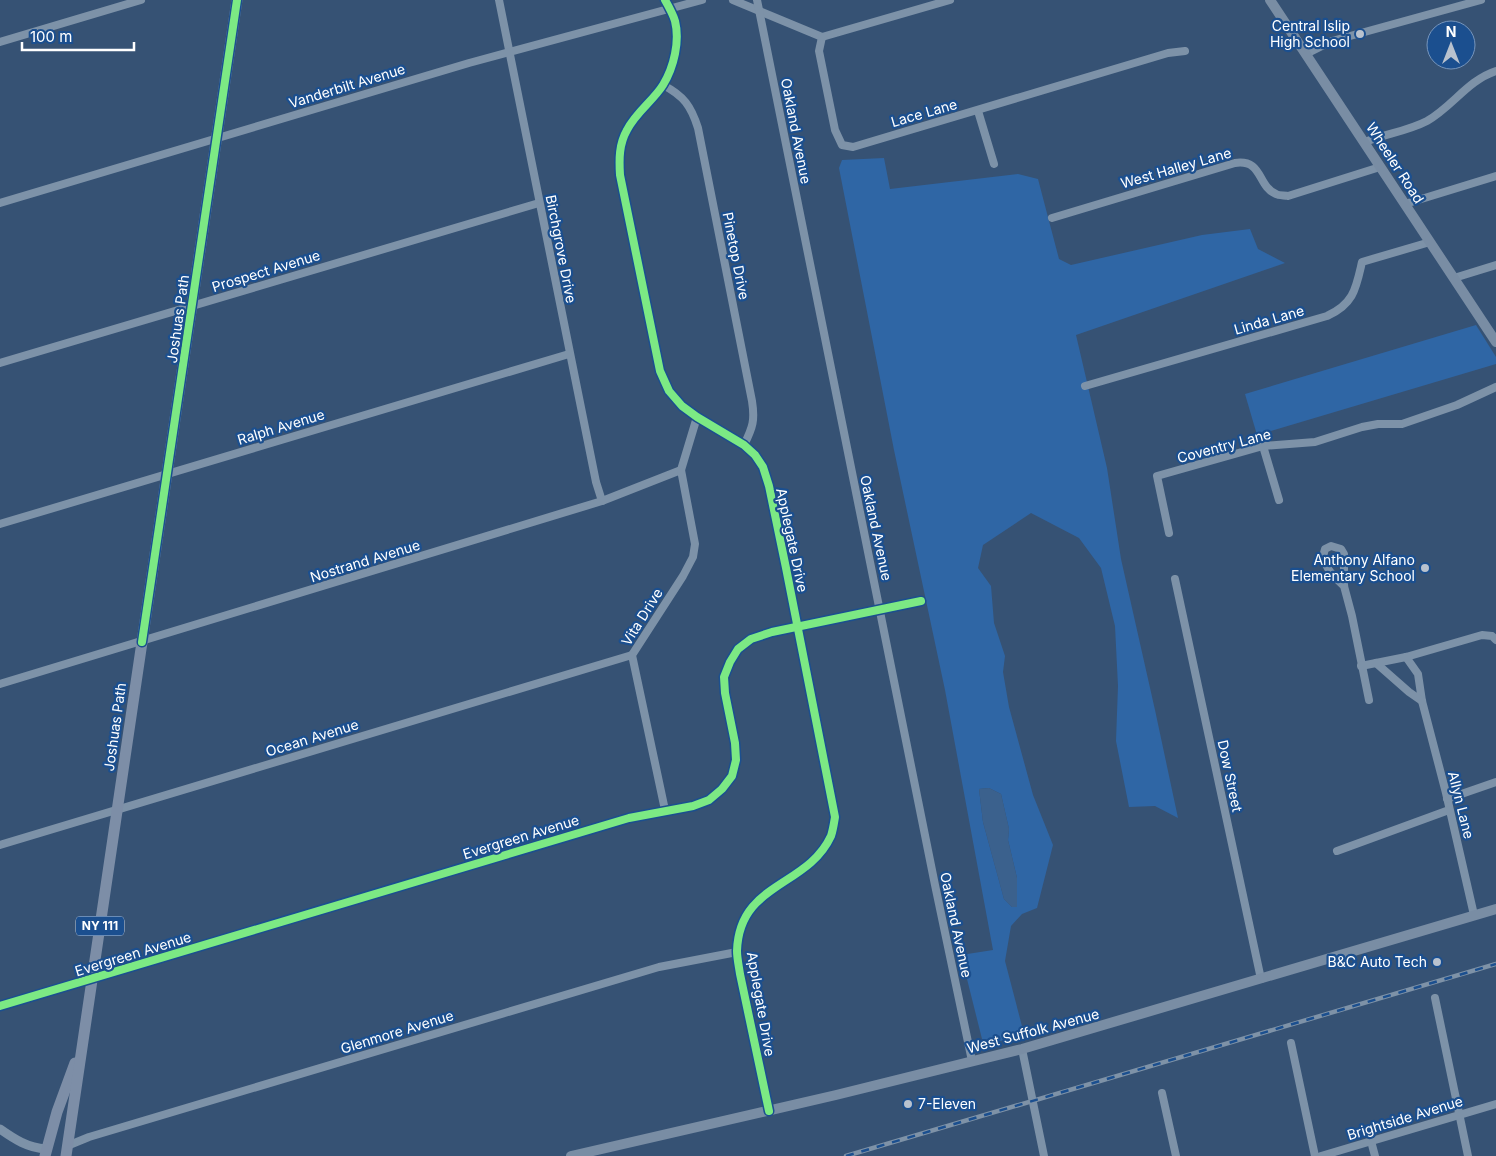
<svg xmlns="http://www.w3.org/2000/svg" width="1496" height="1156" viewBox="0 0 1496 1156" font-family="Inter,sans-serif">
	<rect width="100%" height="100%" fill="#365274"/>
	<!-- green -->
	<g fill="#2f66a5" fill-rule="evenodd">
		<path d="M884 158 890 189 1018 174 1038 179 1059 259 1071 265 1202 235 1250 229 1258 249 1285 263 1076 335 1107 468 1121 559 1155 710 1178 818 1155 806 1129 807 1116 741 1118 686 1115 626 1101 568 1079 538 1031 513 983 545 978 568 991 586 994 623 1005 656 1003 672 1009 707 1033 795 1053 845 1037 908 1022 914 1011 926 1005 961 1023 1030 1013 1040 1000 1041 982 1039 961 955 993 950 945 690 894 450 839 168 842 160ZM989 788 1001 794 1009 829 1008 840 1017 878V907H1012L1004 899 983 822 979 789Z"/>
		<path d="M1476 325 1496 357V364L1257 435 1245 394Z"/>
	</g>
	<!-- water -->
	<path fill="#3b618d" d="M989 788 1001 794 1009 829 1008 840 1017 878V907H1012L1004 899 983 822 979 789Z"/>
	<g fill="none" stroke-linecap="round" stroke-linejoin="round">
		<!-- minor -->
		<g stroke="#7d92a8" stroke-width="8">
			<path d="M499 0 596 482 602 501"/>
			<path d="M665 0C669 7 673 14 675 21 680 41 674 67 663 85 653 101 636 112 627 130 619 144 619 159 620 175L660 371 669 391 682 406 697 417 744 445 755 455 763 467 769 486 786 568 835 817C834 823 833 830 831 836 807 888 739 882 737 951 737 958 739 967 740 974L769 1111"/>
			<path d="M733 0 822 37"/>
			<path d="M757 0 935 885 972 1061"/>
			<path d="M822 37 819 51 835 130 842 145 853 147 1168 53 1185 51"/>
			<path d="M822 37 950 0"/>
			<path d="M0 42 141 0"/>
			<path d="M1306 54 1332 41 1481 0"/>
			<path d="M663 85C684 96 691 106 698 128L752 401C755 420 753 427 744 445"/>
			<path d="M978 111 994 164"/>
			<path d="M1365 142C1385 134 1408 131 1427 121 1452 107 1468 80 1496 71"/>
			<path d="M0 203 469 63 702 0"/>
			<path d="M1405 204 1496 176"/>
			<path d="M1052 218 1235 163C1263 159 1257 186 1276 194 1279 196 1285 195 1288 196L1380 167"/>
			<path d="M1454 278 1496 265"/>
			<path d="M0 363 539 203"/>
			<path d="M1085 386 1327 316C1354 304 1356 288 1362 262L1430 242"/>
			<path d="M1263 446 1279 500"/>
			<path d="M0 524 569 354"/>
			<path d="M1169 533 1157 476 1263 446 1315 442 1362 427 1378 424H1402L1457 405 1496 387"/>
			<path d="M1175 579 1261 979"/>
			<path d="M1344 586C1334 577 1319 563 1325 549L1331 546 1341 549 1344 554V586L1352 616 1369 700"/>
			<path d="M1406 657 1418 674 1422 701 1446 793 1474 915"/>
			<path d="M1376 663 1409 692 1422 701"/>
			<path d="M1361 666 1406 657 1482 635 1492 636 1496 640"/>
			<path d="M0 684 602 501 681 470 697 417"/>
			<path d="M1447 799 1496 782"/>
			<path d="M665 810 632 655 683 576 693 557 695 544 681 470"/>
			<path d="M0 845 632 655"/>
			<path d="M1337 851 1449 810"/>
			<path d="M1435 998 1468 1156"/>
			<path d="M0 1006 629 818 693 806 709 800 722 789 732 776 736 760 735 743 725 693 724 677 730 662 738 649 751 639 772 632 921 601"/>
			<path d="M1291 1043 1315 1156"/>
			<path d="M1022 1049 1044 1156"/>
			<path d="M1162 1093 1176 1156"/>
			<path d="M1371 1141 1375 1156"/>
			<path d="M67 1146 89 1137 659 967 737 952"/>
			<path d="M1321 1156 1496 1104"/>
		</g>
		<!-- tertiary -->
		<path stroke="#7d92a8" stroke-width="9" d="M0 1129C14 1139 28 1148 46 1149"/>
		<!-- secondary -->
		<g stroke="#798da4" stroke-width="10">
			<path d="M1270 0 1496 342"/>
			<path d="M571 1156 836 1095 1022 1049 1496 909"/>
		</g>
		<!-- primary -->
		<g stroke="#7d8ea7" stroke-width="11">
			<path d="M45 1156 57 1112 75 1063"/>
			<path d="M66 1156 237 0"/>
		</g>
		<!-- rail casing -->
		<g stroke="#7e92a7" stroke-width="4.5">
			<path id="rail" d="M846 1156 1496 964"/>
		</g>
		<!-- rail -->
		<use href="#rail" stroke="#1b4f8f" stroke-width="2.5" stroke-dasharray="8" stroke-linecap="butt"/>
		<!-- cycleway casing -->
		<g stroke="#1b4f8f" stroke-width="11">
			<g id="cycleway">
				<path d="M665 0C669 7 673 14 675 21 680 41 674 67 663 85 653 101 636 112 627 130 619 144 619 159 620 175L660 371 669 391 682 406 697 417 744 445 755 455 763 467 769 486 786 568 835 817C834 823 833 830 831 836 807 888 739 882 737 951 737 958 739 967 740 974L769 1111"/>
				<path d="M142 642 237 0"/>
				<path d="M0 1006 629 818 693 806 709 800 722 789 732 776 736 760 735 743 725 693 724 677 730 662 738 649 751 639 772 632 921 601"/>
			</g>
		</g>
		<!-- cycleway -->
		<use href="#cycleway" stroke="#7ce984" stroke-width="8"/>
	</g>
	<!-- markers -->
	<g fill="#b9c2ce" stroke="#1b4f8f" stroke-width="2">
		<circle cx="1360" cy="34" r="5"/>
		<circle cx="1425" cy="568" r="5"/>
		<circle cx="1437" cy="962" r="5"/>
		<circle cx="908" cy="1104" r="5"/>
	</g>
	<g text-anchor="middle" stroke-width="4.5" stroke-linejoin="round" paint-order="stroke">
		<!-- shield labels -->
		<rect fill="#1b4f8f" stroke="#bbcadd" stroke-width="1" x="76" y="916.5" width="48" height="19" rx="4"/>
		<g font-size="12" font-weight="bold" fill="#fff">
			<text x="100" y="930">NY 111</text>
		</g>
		<!-- poi labels -->
		<g font-size="14" fill="#fff" stroke="#1b4f8f" text-anchor="end">
			<text x="1350" y="31">Central Islip<tspan x="1350" dy="16">High School</tspan></text>
			<text x="1415" y="565">Anthony Alfano<tspan x="1415" dy="16">Elementary School</tspan></text>
			<text x="1427" y="967">B&amp;C Auto Tech</text>
			<text x="918" y="1109" text-anchor="start">7-Eleven</text>
		</g>
		<!-- street labels -->
		<g font-size="14" fill="#fff" stroke="#1b4f8f">
			<text transform="translate(347 86) rotate(-17)" y="5">Vanderbilt Avenue</text>
			<text transform="translate(924 113) rotate(-16)" y="5">Lace Lane</text>
			<text transform="translate(796 131) rotate(79)" y="5">Oakland Avenue</text>
			<text transform="translate(1395 163) rotate(57)" y="5">Wheeler Road</text>
			<text transform="translate(1176 168) rotate(-16)" y="5">West Halley Lane</text>
			<text transform="translate(561 249) rotate(79)" y="5">Birchgrove Drive</text>
			<text transform="translate(736 256) rotate(79)" y="5">Pinetop Drive</text>
			<text transform="translate(266 271) rotate(-17)" y="5">Prospect Avenue</text>
			<text transform="translate(178 319) rotate(-82)" y="5">Joshuas Path</text>
			<text transform="translate(1269 320) rotate(-16)" y="5">Linda Lane</text>
			<text transform="translate(281 427) rotate(-17)" y="5">Ralph Avenue</text>
			<text transform="translate(1224 446) rotate(-15)" y="5">Coventry Lane</text>
			<text transform="translate(876 528) rotate(78)" y="5">Oakland Avenue</text>
			<text transform="translate(792 540) rotate(78)" y="5">Applegate Drive</text>
			<text transform="translate(365 561) rotate(-17)" y="5">Nostrand Avenue</text>
			<text transform="translate(642 617) rotate(-58)" y="5">Vita Drive</text>
			<text transform="translate(115 727) rotate(-82)" y="5">Joshuas Path</text>
			<text transform="translate(312 738) rotate(-17)" y="5">Ocean Avenue</text>
			<text transform="translate(1230 776) rotate(78)" y="5">Dow Street</text>
			<text transform="translate(1461 805) rotate(76)" y="5">Allyn Lane</text>
			<text transform="translate(521 837) rotate(-17)" y="5">Evergreen Avenue</text>
			<text transform="translate(956 925) rotate(78)" y="5">Oakland Avenue</text>
			<text transform="translate(133 954) rotate(-17)" y="5">Evergreen Avenue</text>
			<text transform="translate(761 1004) rotate(80)" y="5">Applegate Drive</text>
			<text transform="translate(1033 1031) rotate(-15)" y="5">West Suffolk Avenue</text>
			<text transform="translate(397 1032) rotate(-17)" y="5">Glenmore Avenue</text>
			<text transform="translate(1405 1118) rotate(-17)" y="5">Brightside Avenue</text>
		</g>
	</g>
	<!-- north arrow -->
	<g transform="translate(1451 45)"><circle r="24" fill="#1b4f8f" stroke="#7695bc"/>
	<path d="M0-4L9 19L0 12L-9 19Z" fill="#b9c2ce"/>
	<text y="-8" font-size="14" font-weight="bold" text-anchor="middle" fill="#ffffff">N</text>
	</g>
	<!-- scale -->
	<path d="M22 42v8h112v-8" fill="none" stroke="#ffffff" stroke-width="2.5"/>
	<text x="30" y="42" font-size="15" fill="#ffffff" stroke="#1b4f8f" stroke-width="4" paint-order="stroke">100 m</text>
</svg>
